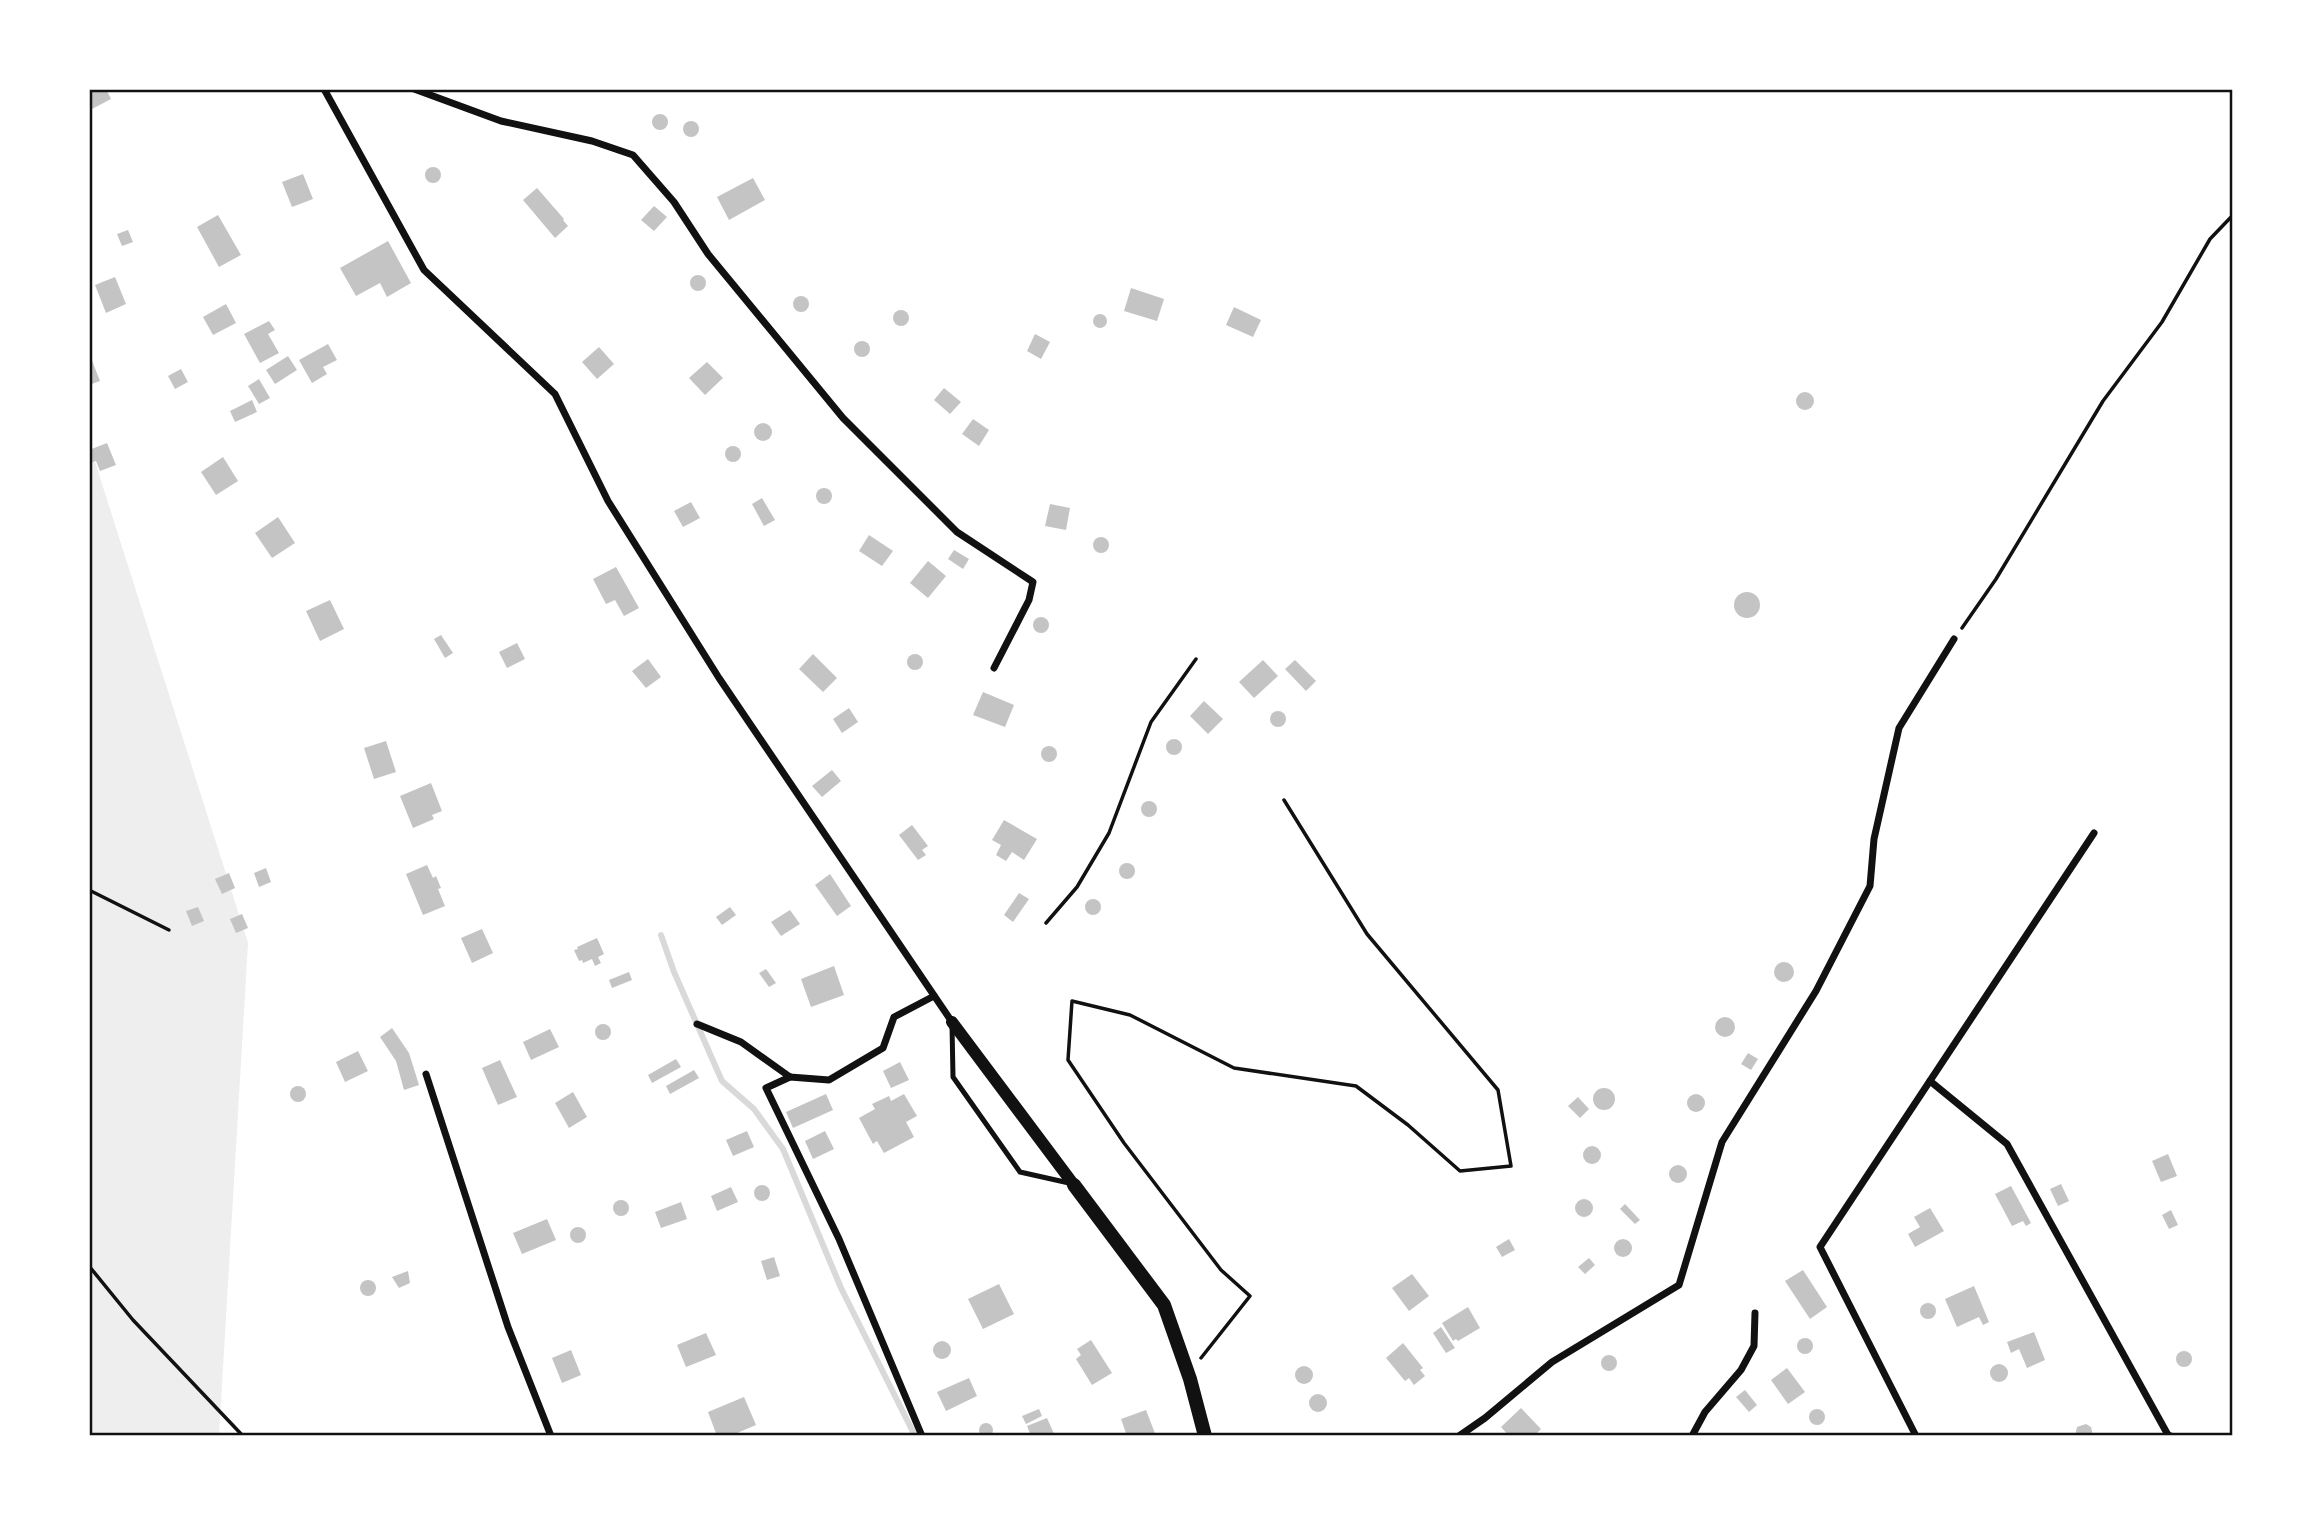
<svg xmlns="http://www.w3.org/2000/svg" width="2322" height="1525" viewBox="0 0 2322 1525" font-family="Rubik,sans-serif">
	<rect width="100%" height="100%" fill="#fff"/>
	<!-- green -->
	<path fill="#eee" d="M89 443 248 943 219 1436H89Z"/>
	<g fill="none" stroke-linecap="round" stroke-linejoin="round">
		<!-- stream -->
		<path stroke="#d9d9d9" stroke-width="6" d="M661 935 674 972 722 1081 754 1109 783 1149 841 1288 915 1436"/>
	</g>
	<!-- building -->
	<g fill="#c4c4c4">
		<path d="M89 89H106L111 99 92 109 89 104Z"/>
		<circle cx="660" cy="122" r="8"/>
		<circle cx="691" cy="129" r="8"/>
		<circle cx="433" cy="175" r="8"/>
		<path d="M303 174 313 199 292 207 282 182Z"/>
		<path d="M753 178 765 200 729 220 717 197Z"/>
		<path d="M537 188 564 219 563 220 568 226 555 238 523 200Z"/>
		<path d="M654 206 667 217 654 231 641 220Z"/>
		<path d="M218 215 241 255 219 267 197 227Z"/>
		<path d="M128 230 133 242 122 246 117 234Z"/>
		<path d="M388 241 411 283 387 297 380 283 356 296 340 268Z"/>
		<circle cx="698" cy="283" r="8"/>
		<path d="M115 277 126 304 106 313 95 285Z"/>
		<path d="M1131 288 1164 299 1157 321 1124 311Z"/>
		<circle cx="801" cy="304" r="8"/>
		<path d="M226 304 236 323 213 335 203 317Z"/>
		<path d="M1234 307 1261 320 1253 337 1226 325Z"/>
		<circle cx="901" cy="318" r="8"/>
		<circle cx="1100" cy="321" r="7"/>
		<path d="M269 321 275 330 268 334 279 353 260 363 244 334Z"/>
		<path d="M1035 334 1050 342 1041 359 1027 351Z"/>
		<circle cx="862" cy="349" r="8"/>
		<path d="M328 344 337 360 323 367 327 374 312 383 299 360Z"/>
		<path d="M599 347 614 364 597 379 582 362Z"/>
		<path d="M89 353 100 381 89 385Z"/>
		<path d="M288 356 297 370 275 384 266 370Z"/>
		<path d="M707 362 723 378 705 395 689 378Z"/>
		<path d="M181 369 188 382 175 389 168 376Z"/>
		<path d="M259 379 270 398 259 404 248 386Z"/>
		<path d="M944 388 961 402 950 414 934 400Z"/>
		<circle cx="1805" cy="401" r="9"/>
		<path d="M252 400 257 412 235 422 230 411Z"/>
		<path d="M973 419 989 430 979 446 962 434Z"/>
		<circle cx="763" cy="432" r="9"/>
		<path d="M107 443 116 465 100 471 96 461 89 463V450Z"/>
		<circle cx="733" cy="454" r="8"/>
		<path d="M223 457 238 481 216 495 201 472Z"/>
		<circle cx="824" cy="496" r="8"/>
		<path d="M762 498 775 520 764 526 752 504Z"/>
		<path d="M691 502 700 518 683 527 674 511Z"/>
		<path d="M1050 504 1070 508 1066 530 1045 526Z"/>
		<path d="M278 517 295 543 272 558 255 533Z"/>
		<path d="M869 535 893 551 882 566 859 551Z"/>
		<circle cx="1101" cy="545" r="8"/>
		<path d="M954 550 969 559 963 569 948 559Z"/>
		<path d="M928 561 946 576 928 598 910 583Z"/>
		<path d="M616 567 639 608 624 616 615 600 606 604 593 579Z"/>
		<circle cx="1747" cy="605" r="13"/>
		<path d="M330 600 344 629 320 641 306 611Z"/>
		<circle cx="1041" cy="625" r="8"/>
		<path d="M441 635 453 653 445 658 434 639Z"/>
		<path d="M517 643 525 659 507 668 499 652Z"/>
		<path d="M813 654 837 678 823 692 799 669Z"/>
		<circle cx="915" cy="662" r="8"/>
		<path d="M648 659 661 677 646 688 632 671Z"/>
		<path d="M1263 660 1278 676 1254 698 1239 682Z"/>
		<path d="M1295 660 1316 681 1306 691 1285 669Z"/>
		<path d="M983 692 1014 705 1005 727 973 715Z"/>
		<path d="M1204 701 1223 719 1208 734 1190 716Z"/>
		<path d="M849 708 858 722 842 733 833 719Z"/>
		<circle cx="1278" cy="719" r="8"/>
		<circle cx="1174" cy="747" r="8"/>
		<path d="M386 741 396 772 374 779 364 748Z"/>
		<circle cx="1049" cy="754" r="8"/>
		<path d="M832 770 841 781 822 797 812 786Z"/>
		<path d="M431 783 442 811 432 815 434 819 413 828 400 796Z"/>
		<circle cx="1149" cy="809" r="8"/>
		<path d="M1004 820 1037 839 1024 860 1012 852 1006 861 996 855 1001 845 992 840Z"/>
		<path d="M912 825 928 846 922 850 926 855 918 860 899 835Z"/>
		<circle cx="1127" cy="871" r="8"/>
		<path d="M427 865 433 878 436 876 441 888 438 889 445 906 423 915 406 874Z"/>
		<path d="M266 868 271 882 259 887 254 873Z"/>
		<path d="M229 873 235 888 222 894 215 879Z"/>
		<path d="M830 874 851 906 837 916 815 885Z"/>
		<path d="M1019 893 1029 899 1013 922 1004 915Z"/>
		<circle cx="1093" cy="907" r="8"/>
		<path d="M198 907 204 921 192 926 186 911Z"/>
		<path d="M730 907 736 915 722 925 716 917Z"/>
		<path d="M790 910 800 924 781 936 771 922Z"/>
		<path d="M242 914 248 928 236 933 230 919Z"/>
		<path d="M482 929 493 953 472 963 461 938Z"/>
		<path d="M597 938 604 954 598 957 601 963 595 966 592 959 583 963 582 960 579 961 574 950 578 949 577 947Z"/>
		<circle cx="1784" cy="972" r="10"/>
		<path d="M834 966 844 995 811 1007 801 979Z"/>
		<path d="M766 969 776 983 769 987 759 973Z"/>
		<path d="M629 972 632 980 612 988 609 980Z"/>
		<circle cx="1725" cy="1027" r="10"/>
		<circle cx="603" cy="1032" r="8"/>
		<path d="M392 1028 409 1053 419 1085 404 1090 396 1061 380 1037Z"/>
		<path d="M550 1029 559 1047 531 1060 523 1042Z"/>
		<path d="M358 1051 368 1071 345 1082 336 1062Z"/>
		<path d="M1748 1053 1758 1059 1751 1070 1741 1064Z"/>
		<path d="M676 1059 681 1067 652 1083 648 1075Z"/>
		<path d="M500 1060 517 1097 498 1105 482 1068Z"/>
		<path d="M900 1062 909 1080 891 1088 883 1071Z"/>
		<path d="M694 1070 699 1078 670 1094 666 1086Z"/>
		<circle cx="298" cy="1094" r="8"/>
		<circle cx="1604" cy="1099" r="11"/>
		<path d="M573 1092 587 1117 569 1128 555 1103Z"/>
		<circle cx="1696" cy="1103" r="9"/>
		<path d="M826 1094 833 1110 793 1128 786 1112Z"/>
		<path d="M904 1094 917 1116 906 1122 914 1137 884 1153 877 1141 873 1144 859 1118 875 1109 872 1104 889 1096 891 1101Z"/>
		<path d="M1578 1097 1589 1109 1580 1118 1568 1106Z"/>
		<path d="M747 1131 754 1147 733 1156 726 1140Z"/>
		<path d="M825 1131 834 1149 813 1159 805 1141Z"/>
		<circle cx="1592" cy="1155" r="9"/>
		<path d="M2168 1154 2177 1176 2161 1182 2152 1161Z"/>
		<circle cx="1678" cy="1174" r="9"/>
		<path d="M2061 1184 2069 1201 2058 1206 2050 1189Z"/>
		<circle cx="762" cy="1193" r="8"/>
		<path d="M2011 1186 2031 1223 2026 1226 2023 1221 2012 1226 1995 1194Z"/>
		<path d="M731 1187 738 1202 717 1211 711 1196Z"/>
		<circle cx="1584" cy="1208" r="9"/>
		<circle cx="621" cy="1208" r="8"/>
		<path d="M681 1202 687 1219 661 1228 655 1212Z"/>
		<path d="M1625 1204 1640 1220 1635 1224 1620 1209Z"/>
		<path d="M1930 1208 1944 1231 1915 1247 1908 1234 1920 1227 1914 1217Z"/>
		<path d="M2171 1210 2178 1225 2169 1229 2162 1215Z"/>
		<path d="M547 1219 556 1240 522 1254 513 1233Z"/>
		<circle cx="578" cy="1235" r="8"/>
		<path d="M1509 1239 1515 1250 1502 1257 1496 1247Z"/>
		<circle cx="1623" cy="1248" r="9"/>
		<path d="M774 1257 780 1276 767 1280 761 1261Z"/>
		<path d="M1589 1258 1595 1265 1585 1274 1578 1267Z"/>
		<path d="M1803 1270 1827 1307 1810 1319 1785 1281Z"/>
		<path d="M408 1271 410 1283 399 1288 392 1277Z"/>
		<path d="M1412 1274 1429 1296 1409 1311 1392 1288Z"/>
		<circle cx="368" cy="1288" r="8"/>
		<path d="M999 1284 1014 1314 983 1329 968 1299Z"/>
		<path d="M1974 1286 1989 1322 1983 1325 1979 1317 1957 1327 1945 1299Z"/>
		<circle cx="1928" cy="1311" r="8"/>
		<path d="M1468 1307 1480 1328 1458 1341 1456 1339 1453 1341 1442 1323Z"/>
		<path d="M1441 1327 1455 1348 1446 1353 1433 1333Z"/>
		<path d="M2034 1332 2045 1360 2027 1368 2019 1349 2011 1353 2007 1342Z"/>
		<path d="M706 1333 716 1355 686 1367 677 1345Z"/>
		<circle cx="1805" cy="1346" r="8"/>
		<path d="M1091 1340 1112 1373 1092 1385 1076 1359 1081 1355 1077 1349Z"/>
		<circle cx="942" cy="1350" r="9"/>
		<path d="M1403 1343 1423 1368 1420 1370 1425 1376 1414 1385 1409 1378 1405 1381 1386 1358Z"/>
		<path d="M571 1350 581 1375 562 1383 552 1358Z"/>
		<circle cx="2184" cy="1359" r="8"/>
		<circle cx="1609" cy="1363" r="8"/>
		<circle cx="1999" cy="1373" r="9"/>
		<circle cx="1304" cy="1375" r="9"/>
		<path d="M1787 1368 1805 1392 1788 1404 1771 1380Z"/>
		<path d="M969 1378 977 1396 946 1411 937 1392Z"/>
		<path d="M1745 1390 1757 1405 1749 1412 1736 1397Z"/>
		<circle cx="1318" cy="1403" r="9"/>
		<path d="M744 1397 756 1425 730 1436H717L708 1412Z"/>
		<path d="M1521 1408 1541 1429 1534 1436H1509L1501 1427Z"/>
		<path d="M1039 1409 1042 1416 1026 1424 1022 1416Z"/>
		<circle cx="1817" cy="1417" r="8"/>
		<path d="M1146 1410 1156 1436H1127L1121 1419Z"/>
		<path d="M1047 1418 1055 1436H1031L1027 1426Z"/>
		<circle cx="986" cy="1430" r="7"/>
		<path d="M2086 1424 2091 1427 2093 1436H2075L2077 1427Z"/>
	</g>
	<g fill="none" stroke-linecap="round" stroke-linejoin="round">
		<!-- path -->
		<g stroke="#111" stroke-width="3.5">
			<path d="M1962 628 1996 579 2103 401 2162 322 2210 239 2233 215"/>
			<path d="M89 890 169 930"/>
			<path d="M1046 923 1077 887 1109 833 1151 722 1196 659"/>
			<path d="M89 1266 133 1320 243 1436"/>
			<path d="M1201 1358 1250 1296 1221 1270 1124 1143 1068 1060 1072 1001 1130 1015 1234 1068 1356 1086 1408 1125 1460 1171 1511 1166 1498 1090 1367 934 1284 800"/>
		</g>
		<!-- service -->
		<path stroke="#111" stroke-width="5" d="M952 1025 953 1077 1020 1172 1069 1183"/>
		<!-- minor -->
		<g stroke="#111" stroke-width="7">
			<path d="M324 89 424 270 555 394 608 501 719 678 952 1022"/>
			<path d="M414 89 501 121 592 141 633 155 674 202 708 254 843 418 957 532 1033 582 1029 600 994 668"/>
			<path d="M697 1024 741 1042 790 1077 829 1080 883 1048 894 1017 934 996"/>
			<path d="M426 1074 508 1327 551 1436"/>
			<path d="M790 1077 766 1088 839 1239 922 1436"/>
			<path d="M1930 1081 2007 1144 2168 1435 2171 1436"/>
			<path d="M1459 1436 1485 1418 1552 1362 1679 1285 1722 1142 1816 991 1870 886 1874 839 1899 728 1954 639"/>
			<path d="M1692 1436 1705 1412 1741 1370 1754 1346 1755 1313"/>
			<path d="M1916 1436 1820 1247 2094 833"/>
		</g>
		<!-- tertiary -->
		<path stroke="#111" stroke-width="12" d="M952 1022 1074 1185"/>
		<!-- secondary -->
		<path stroke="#111" stroke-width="14" d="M1074 1185 1164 1305 1190 1379 1205 1436"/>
	</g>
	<!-- border -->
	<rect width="2322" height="1525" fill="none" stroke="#ffffff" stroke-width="182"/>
	<rect x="91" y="91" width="2140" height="1343" fill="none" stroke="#111" stroke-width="2.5"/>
</svg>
